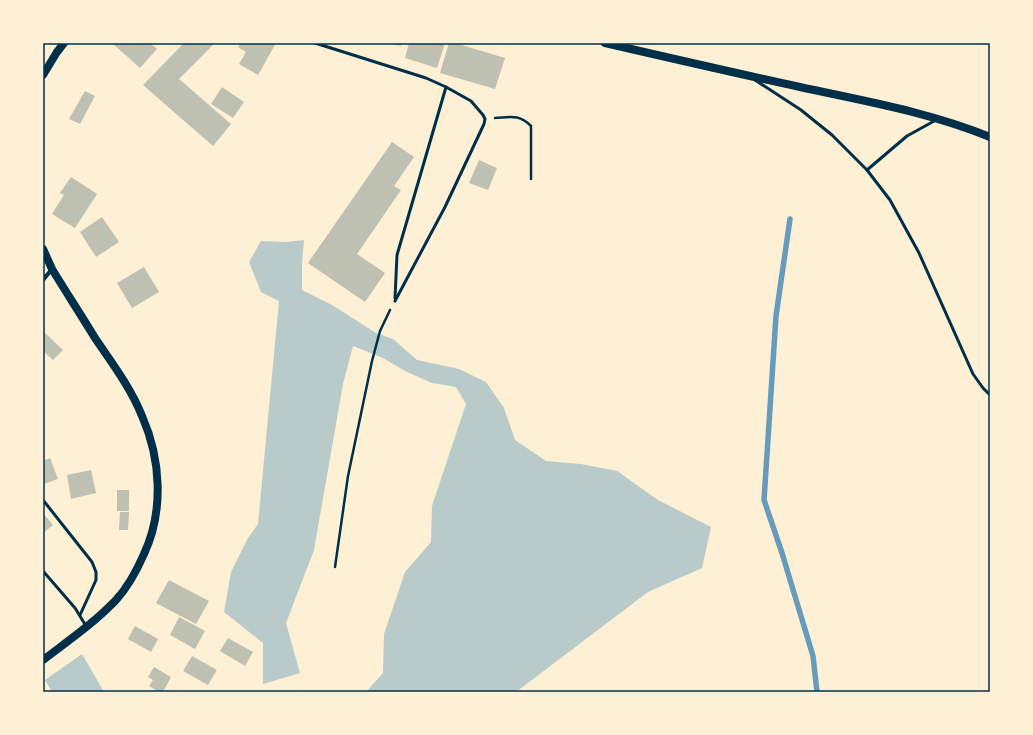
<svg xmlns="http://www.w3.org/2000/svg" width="1033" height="735" viewBox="0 0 1033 735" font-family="Mulish,sans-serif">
	<rect width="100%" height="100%" fill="#fdf0d5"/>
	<!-- green -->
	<g fill="#b9caca">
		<path d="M304 240 302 263V290L332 305 376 333 393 339 417 360 459 369 486 382 504 408 515 440 546 461 581 464 617 471 658 500 711 527 702 568 648 592 516 692H366L383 673 384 634 405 572 431 542 432 506 466 404 456 387 432 383 405 371 383 358 353 346 343 384 314 550 286 623 300 673 263 684V643L224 612 231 572 248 538 258 524 279 301 261 292 249 262 261 241 287 242Z"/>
		<path d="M82 654 104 692H52L45 680Z"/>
	</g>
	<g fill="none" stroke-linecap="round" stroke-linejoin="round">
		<!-- stream -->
		<path stroke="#669bbc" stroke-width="5.5" d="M790 219 776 316 764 500 782 553 813 656 817 692"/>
	</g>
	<!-- building -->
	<g fill="#bec0b2">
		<path d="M112 43H150L157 49 140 68Z"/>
		<path d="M184 43H211L213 45 179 79 231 124 213 146 143 85Z"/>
		<path d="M241 43H276L258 75 239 64 246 52 238 47Z"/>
		<path d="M387 43H402L401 46Z"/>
		<path d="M409 43H445L437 68 405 58Z"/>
		<path d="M449 43H455L505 58 495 89 440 73Z"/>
		<path d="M222 87 244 102 233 118 211 104Z"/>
		<path d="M85 91 95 96 80 124 69 119Z"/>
		<path d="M392 142 414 157 394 186 401 190 357 254 385 273 365 302 308 263Z"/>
		<path d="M479 160 497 168 488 190 469 183Z"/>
		<path d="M71 177 97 194 75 228 52 214 64 195 60 193Z"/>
		<path d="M102 217 119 242 96 257 80 232Z"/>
		<path d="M144 267 159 292 132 308 117 283Z"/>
		<path d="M45 333 63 350 53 360 43 351V335Z"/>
		<path d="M50 458 58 479 43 484V461Z"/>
		<path d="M91 470 96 493 71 499 67 475Z"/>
		<rect x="117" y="490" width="12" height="21"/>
		<path d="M120 512H129L128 530H119Z"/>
		<path d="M43 513 53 525 43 533Z"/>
		<path d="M169 580 209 601 196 624 156 603Z"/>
		<path d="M179 617 205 631 195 649 170 635Z"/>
		<path d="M135 626 158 639 151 652 128 639Z"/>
		<path d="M228 638 253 652 245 666 220 651Z"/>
		<path d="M192 656 217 670 208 685 183 671Z"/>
		<path d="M154 667 171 677 163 692H159L149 686 153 680 148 677Z"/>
	</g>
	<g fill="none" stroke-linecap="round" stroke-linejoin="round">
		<!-- path -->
		<g stroke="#003049" stroke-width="2.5">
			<path d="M495 118C511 117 519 114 531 126V179"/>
			<path d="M335 567 348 476 372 361 380 331 390 310"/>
		</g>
		<!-- service -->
		<g stroke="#003049" stroke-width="3">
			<path d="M315 43 426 78 446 87 471 101 483 115 485 119 484 124 445 207 395 301"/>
			<path d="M755 80 801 110 832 135 867 170 890 200 919 253 973 374 983 388 990 395"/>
			<path d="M867 170 907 136 936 120"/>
			<path d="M395 298 397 255 446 87"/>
			<path d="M43 500 92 562 96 572V580L80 615"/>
			<path d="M43 571 75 608 86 626"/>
		</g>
		<!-- minor -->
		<path stroke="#003049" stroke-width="4" d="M43 280 52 269"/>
		<!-- secondary -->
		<g stroke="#003049" stroke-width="8">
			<path d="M605 43C670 58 735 73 800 87 864 101 929 112 990 137"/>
			<path d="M43 75 57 52 64 43"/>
			<path d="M43 249 52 269C66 292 81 315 95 338 112 363 131 388 142 416 161 459 164 511 144 554 137 570 128 587 116 600 94 623 68 641 43 660"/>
		</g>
	</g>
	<!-- border -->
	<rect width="1033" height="735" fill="none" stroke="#fdf0d5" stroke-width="88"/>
	<rect x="44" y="44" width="945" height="647" fill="none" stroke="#003049" stroke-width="1.5"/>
</svg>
